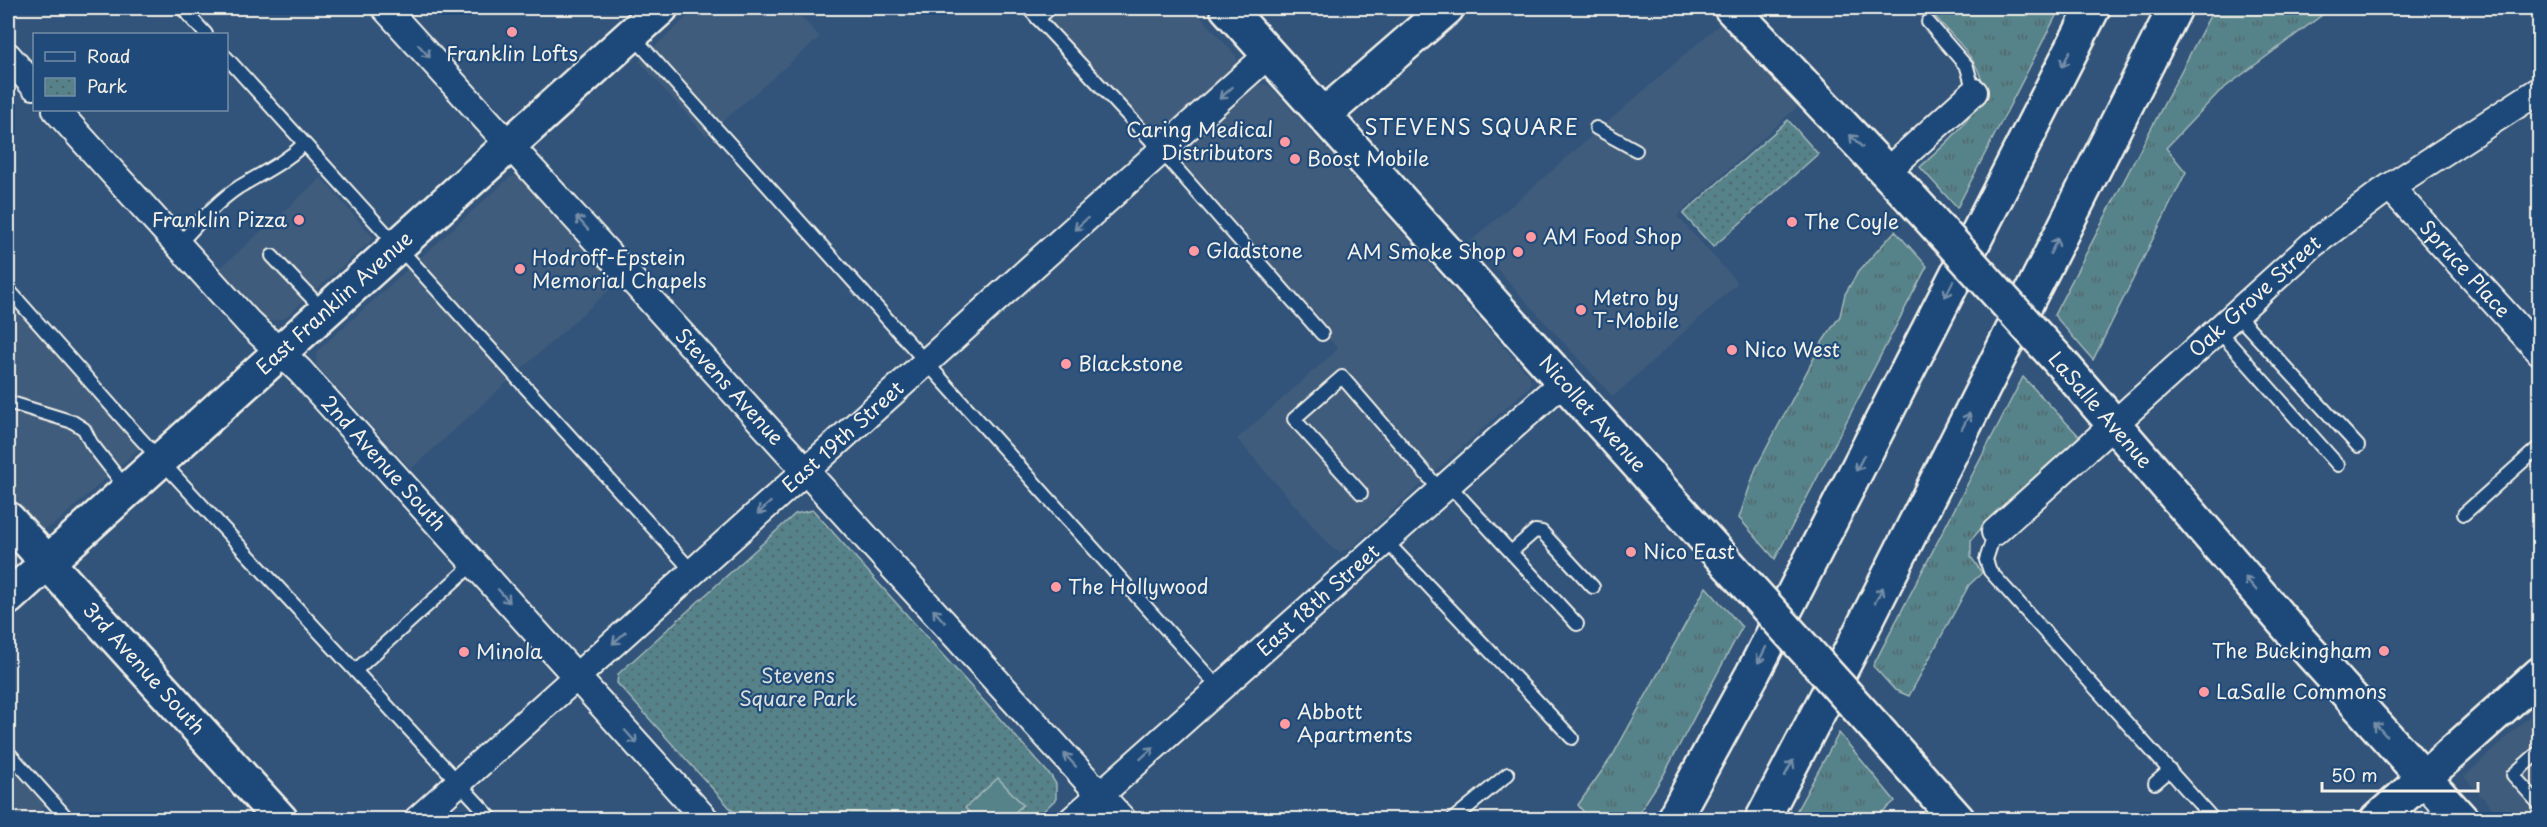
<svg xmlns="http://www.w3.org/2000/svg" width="2547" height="827" viewBox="0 0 2547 827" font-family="'Playpen Sans',sans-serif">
	<defs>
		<pattern id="grass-tufts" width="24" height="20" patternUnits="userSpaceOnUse" patternTransform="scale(1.5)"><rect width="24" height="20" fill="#57828a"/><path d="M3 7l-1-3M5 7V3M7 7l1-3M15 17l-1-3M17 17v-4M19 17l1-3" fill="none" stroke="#51686b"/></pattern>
		<pattern id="park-dots" width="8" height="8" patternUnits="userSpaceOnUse" patternTransform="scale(1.5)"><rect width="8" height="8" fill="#57828a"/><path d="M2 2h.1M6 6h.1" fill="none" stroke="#51686b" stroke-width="1.8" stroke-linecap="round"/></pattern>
	</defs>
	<rect width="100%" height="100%" fill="#32547b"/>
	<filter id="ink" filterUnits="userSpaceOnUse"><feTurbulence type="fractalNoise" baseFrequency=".0167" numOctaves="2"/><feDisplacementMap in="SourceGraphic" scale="12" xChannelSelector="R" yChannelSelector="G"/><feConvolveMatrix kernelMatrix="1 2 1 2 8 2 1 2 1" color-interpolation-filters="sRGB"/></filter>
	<g filter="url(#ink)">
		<!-- built -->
		<g fill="#3f5b7c">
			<path d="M697 8H793L820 37 706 136 639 61Z"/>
			<path d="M1026 8H1193L1236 56 1238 65 1235 71 1150 144Z"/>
			<path d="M1721 23 1799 105 1677 216 1738 283 1613 397 1471 241Z"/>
			<path d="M1264 84 1271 87 1528 374 1531 380 1530 386 1351 548 1340 552 1333 549 1237 439 1338 349 1170 160 1252 85Z"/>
			<path d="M518 175 526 178 617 283 411 469 316 365 317 351 509 178Z"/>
			<path d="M321 178 374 238 285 318 272 321 263 318 218 270Z"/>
			<path d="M8 294 144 444 55 524 46 528 36 527 8 497Z"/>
			<path d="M2539 707V819H2502L2464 777Z"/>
			<path d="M8 752 50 801 30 819H8Z"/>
		</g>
		<!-- grass -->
		<g fill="url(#grass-tufts)" stroke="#a6bab9" stroke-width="1.5">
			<path d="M1931 8H2060L1957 208 1920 167C1941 148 1991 108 1980 75 1973 54 1944 27 1929 10Z"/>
			<path d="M2214 8H2324L2326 12 2219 92 2166 148 2186 172 2093 360 2054 315Z"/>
			<path d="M1895 231 1927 266 1775 559 1739 518 1756 468 1823 341 1840 316 1845 294 1858 272Z"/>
			<path d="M2023 377 2080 437 1984 525 1971 540V557L1982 573 1969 585 1909 696 1895 690 1873 666Z"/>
			<path d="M1706 587 1742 627 1663 776 1635 819H1589L1578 805 1613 755Z"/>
			<path d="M1839 733 1895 801 1874 819H1792Z"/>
		</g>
		<!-- park -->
		<g fill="url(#park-dots)" stroke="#a6bab9" stroke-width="1.5">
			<path d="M1788 120 1818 154 1713 247 1683 214Z"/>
			<path d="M813 510 1051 776 1056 784V799L1035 819H740L617 683 618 674 795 514Z"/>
		</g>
		<!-- pitch -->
		<path fill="#57828a" stroke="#a6bab9" stroke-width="1.5" d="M998 778 1023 805 1007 819H976L965 808Z"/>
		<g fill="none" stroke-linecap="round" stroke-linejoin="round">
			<!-- lane casing -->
			<g stroke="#f4f1e8" stroke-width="16">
				<g id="lane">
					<path d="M182 8 206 34"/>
					<path d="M1028 8 1161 151 1322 334"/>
					<path d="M1038 19 1050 8"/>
					<path d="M1928 22 1967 67 1974 92"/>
					<path d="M632 35 1219 688"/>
					<path d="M226 57 693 572"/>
					<path d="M1596 128 1636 150"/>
					<path d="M178 245C197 225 216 202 239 187 262 173 284 163 304 144"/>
					<path d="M272 256 324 311"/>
					<path d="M8 289 139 437 493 820"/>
					<path d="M2235 313 2358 446"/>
					<path d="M2217 329 2338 465"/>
					<path d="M8 402 73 422 84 429 91 443 126 488"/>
					<path d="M1448 484 1577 624"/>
					<path d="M1361 493 1294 419 1342 377 1441 491"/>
					<path d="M2464 514 2540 446"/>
					<path d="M1995 532 1986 560 1990 571 2214 820"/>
					<path d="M1385 540 1572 738"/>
					<path d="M1511 552 1535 531 1542 532 1593 587"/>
					<path d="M356 670 474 563"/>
					<path d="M2540 751 2513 775 2540 805"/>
					<path d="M8 752 69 820"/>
					<path d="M2155 783 2170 770"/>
					<path d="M1452 820 1508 774"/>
				</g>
			</g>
			<!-- street casing -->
			<g stroke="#f4f1e8" stroke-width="30">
				<g id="street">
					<path id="s1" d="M385 8 1123 820"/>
					<path d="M8 56 34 86"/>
					<path id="s2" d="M56 110 249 323 300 371 706 820"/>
					<path d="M1886 172 1974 92"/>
					<path id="s3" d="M2390 187 2540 352"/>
					<path id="s4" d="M1995 532 2313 244 2382 192 2540 90"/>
					<path id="s5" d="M417 820 1269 54"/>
					<path id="s6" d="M1072 820 1564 381"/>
				</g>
			</g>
			<!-- secondary casing -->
			<g stroke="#f4f1e8" stroke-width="38">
				<g id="secondary">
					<path id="s7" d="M1227 8 1728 564"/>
					<path d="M1731 8 1911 198"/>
					<path d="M1324 115 1447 8"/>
					<path d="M2062 364 2300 641 2462 820"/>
					<path id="s8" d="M8 519 281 820"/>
					<path id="s9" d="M8 598 661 8"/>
					<path d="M1875 727 1958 820"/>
					<path d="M2377 820 2540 674"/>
				</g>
			</g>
			<!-- highway casing -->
			<g stroke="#f4f1e8" stroke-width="38">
				<g id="highway">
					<path d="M1673 820 1753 673 2093 8"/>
					<path d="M1762 820 1858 637 2175 8"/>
				</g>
			</g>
			<!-- lane -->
			<use href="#lane" stroke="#1f4a7a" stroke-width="12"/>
			<!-- street -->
			<use href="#street" stroke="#1f4a7a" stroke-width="26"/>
			<!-- secondary -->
			<use href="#secondary" stroke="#1f4a7a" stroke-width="33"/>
			<!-- highway -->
			<use href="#highway" stroke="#1f4a7a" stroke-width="33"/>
			<!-- secondary-bridge casing -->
			<g stroke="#f4f1e8" stroke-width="38" stroke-linecap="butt">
				<g id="secondary-bridge">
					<path d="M1911 198 2062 364"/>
					<path d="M1728 564 1875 727"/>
				</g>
			</g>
			<!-- secondary-bridge -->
			<use href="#secondary-bridge" stroke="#1f4a7a" stroke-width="33"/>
		</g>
		<!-- one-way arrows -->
		<defs><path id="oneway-shaft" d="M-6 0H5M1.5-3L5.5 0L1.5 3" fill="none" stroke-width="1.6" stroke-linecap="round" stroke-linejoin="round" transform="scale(1.5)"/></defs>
		<g stroke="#748da6">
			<use href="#oneway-shaft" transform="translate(424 51) rotate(48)"/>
			<use href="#oneway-shaft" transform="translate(2066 59) rotate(117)"/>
			<use href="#oneway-shaft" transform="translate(1226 93) rotate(138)"/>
			<use href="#oneway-shaft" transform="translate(1856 141) rotate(-135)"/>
			<use href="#oneway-shaft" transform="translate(582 223) rotate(-132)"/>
			<use href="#oneway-shaft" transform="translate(1081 224) rotate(138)"/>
			<use href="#oneway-shaft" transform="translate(2054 246) rotate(-63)"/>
			<use href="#oneway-shaft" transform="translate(1949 289) rotate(117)"/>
			<use href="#oneway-shaft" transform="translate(1966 421) rotate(-63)"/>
			<use href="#oneway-shaft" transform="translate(1860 463) rotate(117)"/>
			<use href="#oneway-shaft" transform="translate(764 508) rotate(138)"/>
			<use href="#oneway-shaft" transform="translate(2251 584) rotate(-131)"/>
			<use href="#oneway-shaft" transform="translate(1879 595) rotate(-63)"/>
			<use href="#oneway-shaft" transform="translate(504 596) rotate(48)"/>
			<use href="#oneway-shaft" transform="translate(939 616) rotate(-132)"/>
			<use href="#oneway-shaft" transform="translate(619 638) rotate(138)"/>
			<use href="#oneway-shaft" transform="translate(1762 655) rotate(117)"/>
			<use href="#oneway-shaft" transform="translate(2380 729) rotate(-132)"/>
			<use href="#oneway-shaft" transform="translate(631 737) rotate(48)"/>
			<use href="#oneway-shaft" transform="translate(1147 753) rotate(-42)"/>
			<use href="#oneway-shaft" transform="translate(1070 760) rotate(-132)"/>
			<use href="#oneway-shaft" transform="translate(1789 768) rotate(-62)"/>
		</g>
	</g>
	<!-- markers -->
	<g fill="#ff9aa2" stroke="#1f4a7a" stroke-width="2">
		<circle cx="512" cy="32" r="6"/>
		<circle cx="1285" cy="142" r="6"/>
		<circle cx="1295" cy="159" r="6"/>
		<circle cx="299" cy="220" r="6"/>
		<circle cx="1792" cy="222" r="6"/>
		<circle cx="1531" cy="237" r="6"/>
		<circle cx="1194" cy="251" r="6"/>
		<circle cx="1518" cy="252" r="6"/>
		<circle cx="520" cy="269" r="6"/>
		<circle cx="1581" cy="310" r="6"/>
		<circle cx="1732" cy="350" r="6"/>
		<circle cx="1066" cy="364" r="6"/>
		<circle cx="1631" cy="552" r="6"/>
		<circle cx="1056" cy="587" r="6"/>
		<circle cx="2384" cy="651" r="6"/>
		<circle cx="464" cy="652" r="6"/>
		<circle cx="2204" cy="692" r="6"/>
		<circle cx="1285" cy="724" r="6"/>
	</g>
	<g text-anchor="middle" stroke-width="4.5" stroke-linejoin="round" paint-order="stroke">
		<!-- poi labels -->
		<g font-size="20" fill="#f4f1e8" stroke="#1f4a7a" text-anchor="start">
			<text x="512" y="61" text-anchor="middle">Franklin Lofts</text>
			<text x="1273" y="137" text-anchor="end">Caring Medical<tspan x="1273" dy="23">Distributors</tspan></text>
			<text x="1307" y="166">Boost Mobile</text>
			<text x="287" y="227" text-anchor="end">Franklin Pizza</text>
			<text x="1804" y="229">The Coyle</text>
			<text x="1543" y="244">AM Food Shop</text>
			<text x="1206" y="258">Gladstone</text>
			<text x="1506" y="259" text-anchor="end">AM Smoke Shop</text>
			<text x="532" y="265">Hodroff-Epstein<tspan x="532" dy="23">Memorial Chapels</tspan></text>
			<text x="1593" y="305">Metro by<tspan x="1593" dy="23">T-Mobile</tspan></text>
			<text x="1744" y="357">Nico West</text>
			<text x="1078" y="371">Blackstone</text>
			<text x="1643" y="559">Nico East</text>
			<text x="1068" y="594">The Hollywood</text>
			<text x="2372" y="658" text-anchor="end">The Buckingham</text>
			<text x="476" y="659">Minola</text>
			<text x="2216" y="699">LaSalle Commons</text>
			<text x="1297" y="719">Abbott<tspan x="1297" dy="23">Apartments</tspan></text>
		</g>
		<!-- street labels -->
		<g font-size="20" fill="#f4f1e8" stroke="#1f4a7a">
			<text dy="7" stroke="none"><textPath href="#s3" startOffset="111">Spruce Place</textPath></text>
			<text dy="7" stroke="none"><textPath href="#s4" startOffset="351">Oak Grove Street</textPath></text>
			<text dy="7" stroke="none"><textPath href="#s9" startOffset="440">East Franklin Avenue</textPath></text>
			<text dy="7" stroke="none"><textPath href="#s1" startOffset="512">Stevens Avenue</textPath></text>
			<text transform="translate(2100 410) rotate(49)" y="7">LaSalle Avenue</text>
			<text dy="7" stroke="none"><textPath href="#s7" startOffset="546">Nicollet Avenue</textPath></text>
			<text dy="7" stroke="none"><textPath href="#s5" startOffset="573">East 19th Street</textPath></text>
			<text dy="7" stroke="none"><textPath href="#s2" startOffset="482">2nd Avenue South</textPath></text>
			<text dy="7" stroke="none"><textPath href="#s6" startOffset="330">East 18th Street</textPath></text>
			<text dy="7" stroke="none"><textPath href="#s8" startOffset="202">3rd Avenue South</textPath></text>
		</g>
		<!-- park labels -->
		<g font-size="20" fill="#dce0da" stroke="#1f4a7a">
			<text x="798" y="683">Stevens<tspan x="798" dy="23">Square Park</tspan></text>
		</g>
		<!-- neighbourhood labels -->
		<g font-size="21" letter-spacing="1.5" fill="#f4f1e8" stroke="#1f4a7a">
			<text x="1472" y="135">STEVENS SQUARE</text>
		</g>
	</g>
	<!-- margin -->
	<rect width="2547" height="827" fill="none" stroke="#1f4a7a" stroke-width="30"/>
	<rect x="15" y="15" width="2517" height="797" fill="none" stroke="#f4f1e8" stroke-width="2" filter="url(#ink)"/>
	<!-- legend -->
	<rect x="33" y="33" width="195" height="78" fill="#1f4a7a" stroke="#748da6" stroke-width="1.5"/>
	<rect x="45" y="52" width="30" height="9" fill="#1f4a7a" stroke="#748da6" stroke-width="1.5"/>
	<text x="87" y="63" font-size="18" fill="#f4f1e8">Road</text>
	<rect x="45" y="78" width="30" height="18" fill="url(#park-dots)" stroke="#748da6" stroke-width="1.5"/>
	<text x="87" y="93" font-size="18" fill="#f4f1e8">Park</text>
	<!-- scale -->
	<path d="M2322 782v9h156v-9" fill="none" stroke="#f4f1e8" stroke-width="3"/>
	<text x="2331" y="782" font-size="18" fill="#f4f1e8" stroke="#1f4a7a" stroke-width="4.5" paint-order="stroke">50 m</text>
</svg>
